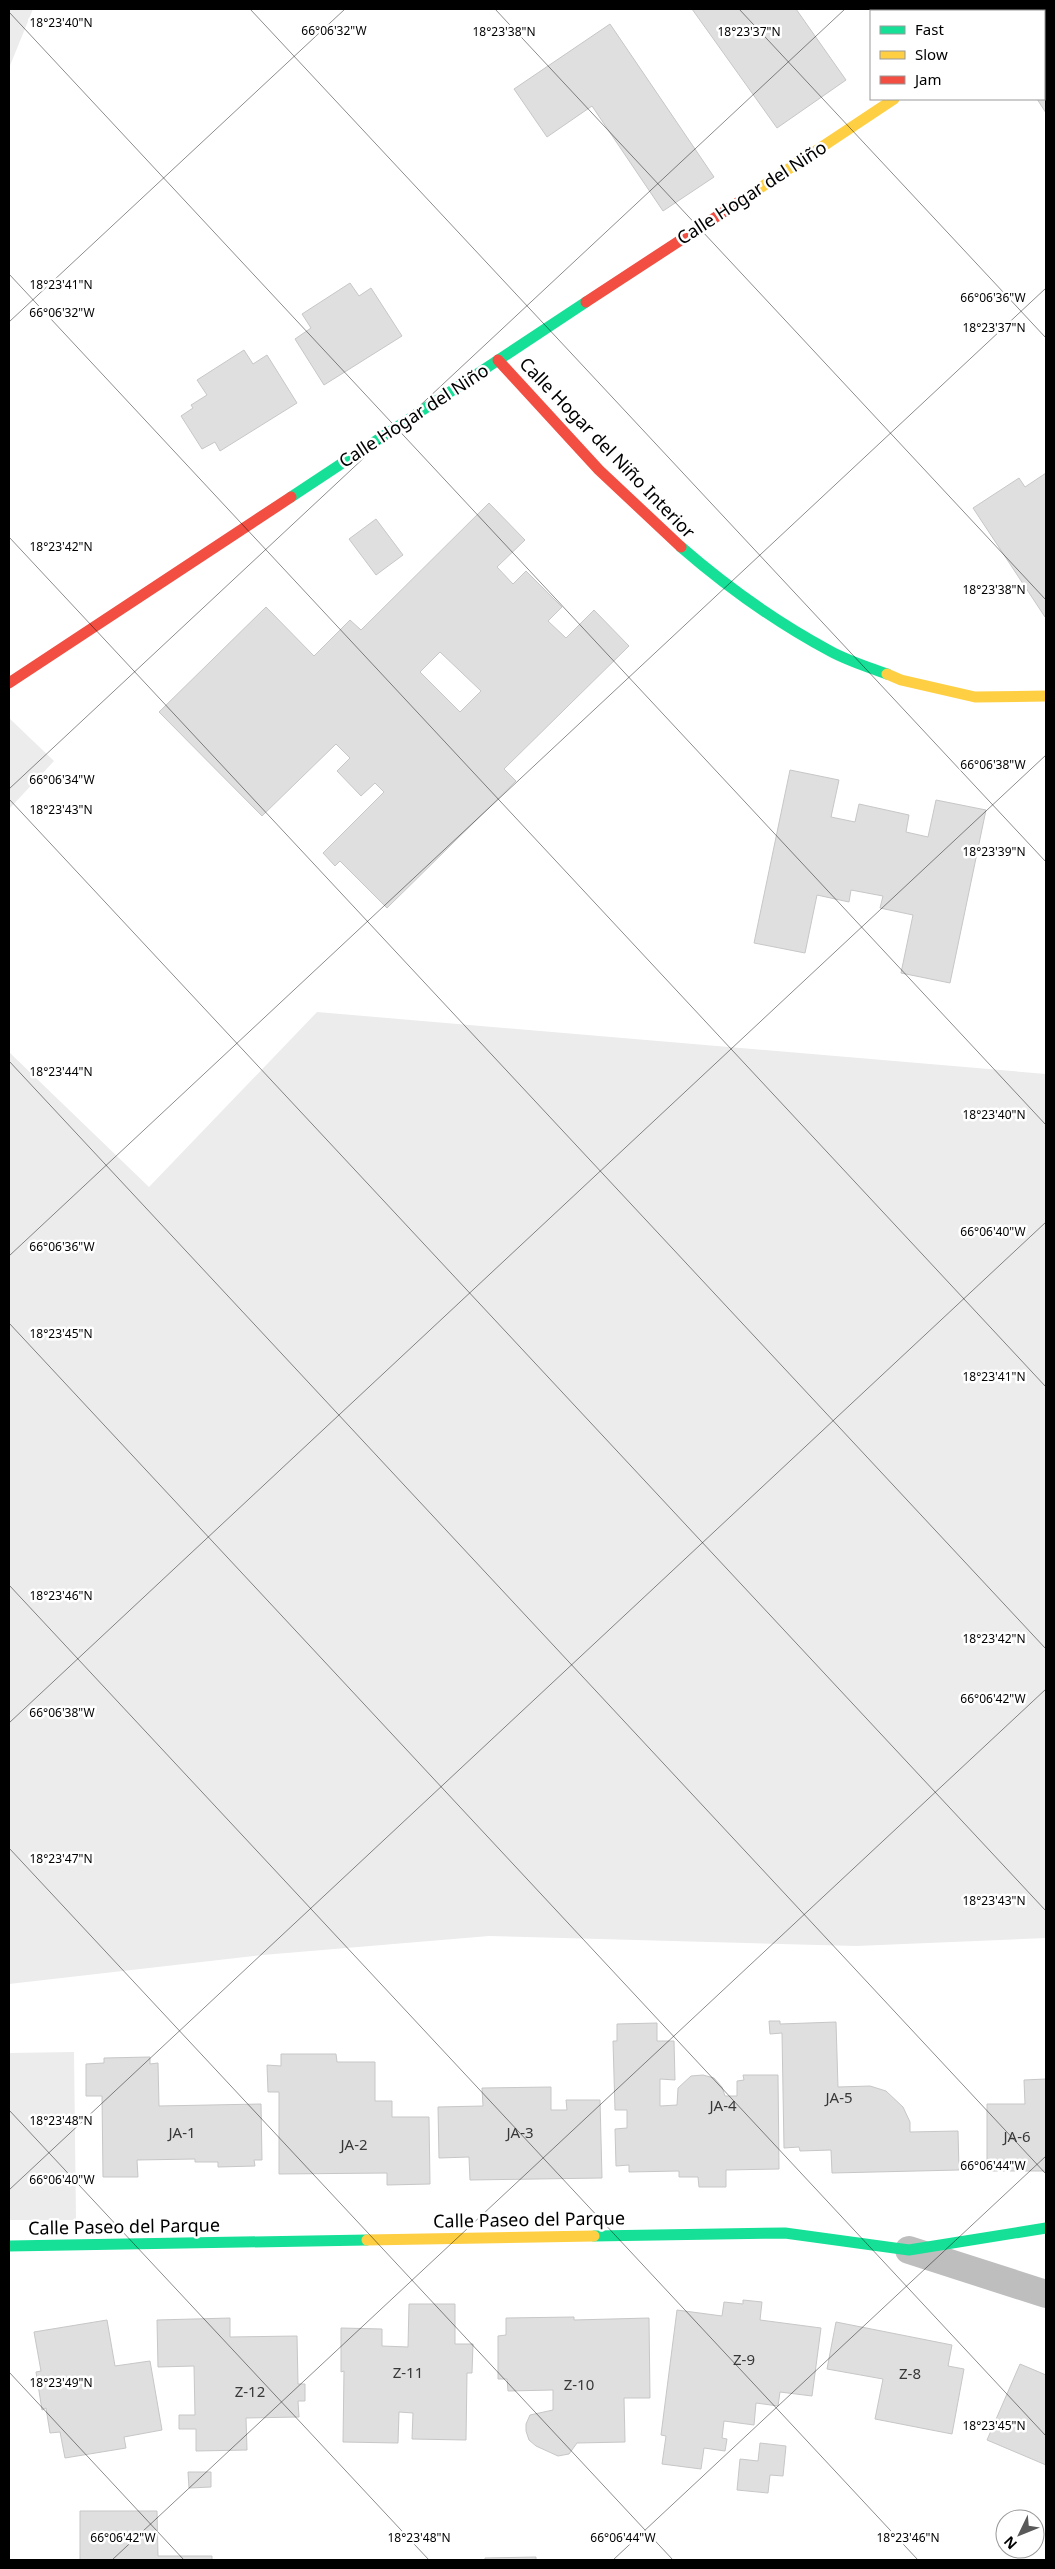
<svg xmlns="http://www.w3.org/2000/svg" width="1055" height="2569" viewBox="0 0 1055 2569" font-family="'Noto Sans',sans-serif">
	<rect width="100%" height="100%" fill="#fff"/>
	<!-- green -->
	<g fill="#ececec">
		<path d="M9 9H33L9 68Z"/>
		<path d="M9 718 54 761 9 809Z"/>
		<path d="M317 1012 1046 1074V1938L856 1946 489 1936 263 1955 9 1984V1052L149 1187Z"/>
		<path d="M74 2052 76 2220H9V2053Z"/>
	</g>
	<!-- building -->
	<g fill="#dfdfdf" stroke="#c7c7c7" fill-rule="evenodd">
		<path d="M692 9H796L846 80 777 128Z"/>
		<path d="M610 24 714 177 663 211 592 106 547 137 514 89Z"/>
		<path d="M1046 91V113L1037 99H1044V93Z"/>
		<path d="M350 283 359 296 371 288 402 336 324 385 295 339 311 328 302 314Z"/>
		<path d="M244 350 253 364 267 355 297 403 220 451 215 442 202 449 181 416 193 408 191 405 207 395 197 380Z"/>
		<path d="M1046 473V616L1045 617 973 508 1019 478 1025 487Z"/>
		<path d="M489 503 525 540 497 567 513 584 526 571 562 607 548 621 566 638 594 610 629 646 504 769 516 781 387 908 340 861 335 866 323 853 384 792 375 783 361 796 337 771 350 758 336 744 262 816 159 712 266 607 314 656 350 620 361 630ZM440 652 481 691 460 712 420 672Z"/>
		<path d="M376 519 403 555 376 575 349 539Z"/>
		<path d="M790 770 839 780 831 817 855 822 859 804 909 815 906 832 928 837 936 800 986 810 950 983 901 973 913 915 880 908 883 896 851 890 849 902 817 895 805 953 754 943Z"/>
		<path d="M769 2021H780V2024L836 2022 838 2087 870 2086 886 2091 903 2107 910 2122V2132L958 2131 959 2170 832 2173 831 2150 800 2151 799 2147 784 2148 782 2033 770 2034Z"/>
		<path d="M657 2023V2041H674L675 2080 660 2079V2106L677 2105 678 2088 691 2076 703 2075 714 2078 722 2087 725 2096H737V2081L744 2080 743 2075H778L779 2169 726 2170V2187H699L698 2177H679V2171L629 2172V2165L616 2166 615 2129 627 2128V2110H615L613 2041H617V2024Z"/>
		<path d="M281 2054H336L337 2062H375V2101H392V2117H429L430 2184 387 2185V2173L279 2174V2092H268L267 2065 281 2066Z"/>
		<path d="M150 2057V2064L158 2063 159 2106 261 2104 262 2160H254L255 2166 218 2167V2162H195V2159L137 2160 138 2177H103L102 2096H86V2064L104 2063V2058Z"/>
		<path d="M1046 2079V2171H987V2104H1025L1024 2080Z"/>
		<path d="M551 2087V2110H567L566 2100H600L602 2178 470 2180 469 2157 439 2158 438 2107 483 2106 482 2088Z"/>
		<path d="M743 2300 762 2302 760 2320 821 2328 812 2396 780 2392 778 2406 756 2403 754 2425 724 2421 722 2438 727 2439 725 2451 704 2448 701 2469 662 2464 666 2436 661 2435 677 2310 722 2316 724 2302 743 2304Z"/>
		<path d="M409 2304H455V2344H473L472 2373H467L466 2440 412 2439 413 2413 399 2412 398 2443 343 2442 344 2371 341 2372V2328L382 2329V2346L408 2347Z"/>
		<path d="M574 2317V2320L649 2318 650 2398H624L625 2442 577 2443 569 2454 558 2456 536 2446 529 2440 526 2431V2424L530 2415 553 2410V2390L508 2391 507 2379H498V2336L506 2335V2318Z"/>
		<path d="M230 2318V2337L297 2336 298 2384H305V2401H298L299 2417 246 2418 247 2450 196 2451V2429H179V2415H195L194 2366 158 2367 157 2320Z"/>
		<path d="M107 2320 115 2366 150 2361 162 2430 124 2437 126 2448 65 2458 60 2432 50 2433 46 2408 42 2410 36 2372 41 2371 34 2332Z"/>
		<path d="M836 2322 952 2345 948 2366 964 2369 952 2434 875 2419 883 2379 827 2369Z"/>
		<path d="M1020 2364 1046 2375V2465L987 2440Z"/>
		<path d="M760 2443 786 2446 783 2476 770 2475 768 2493 737 2490 740 2459 758 2461Z"/>
		<path d="M188 2472H211V2487L189 2488Z"/>
		<path d="M80 2511H157L158 2556H212V2560H80Z"/>
		<path d="M536 2557V2560H485V2558Z"/>
	</g>
	<g fill="none" stroke-linecap="round" stroke-linejoin="round">
		<!-- street -->
		<g stroke="#bebebe" stroke-width="28">
			<path d="M1026 11 1030 9"/>
			<path d="M909 2250 1046 2294"/>
		</g>
		<!-- fast -->
		<g stroke="#16e098" stroke-width="11">
			<path d="M291 497 586 302"/>
			<path d="M681 547C727 587 776 622 830 651 848 661 868 667 887 674"/>
			<path d="M594 2236 785 2233 909 2250 1046 2228"/>
			<path d="M9 2246 367 2240"/>
		</g>
		<!-- slow -->
		<g stroke="#ffcf43" stroke-width="11">
			<path d="M748 196 894 99"/>
			<path d="M887 674 901 680 975 697 1046 696"/>
			<path d="M367 2240 594 2236"/>
		</g>
		<!-- jam -->
		<g stroke="#f24e42" stroke-width="11">
			<path d="M586 302 748 196"/>
			<path d="M498 360 599 470 681 547"/>
			<path d="M9 683 291 497"/>
		</g>
	</g>
	<!-- ticks -->
	<path fill="none" stroke="#000" stroke-width="1" stroke-opacity="0.45" d="M250 9 1046 862M495 9 1046 600M739 9 1046 338M984 9 986 11M9 12 1046 1125M1044 73 1046 76M9 274 1046 1387M9 322 345 9M9 537 1046 1649M9 789 845 9M9 799 1046 1911M9 1061 1046 2174M9 1256 1046 288M9 1323 1046 2436M9 1585 918 2560M9 1723 1046 755M9 1848 673 2560M9 2110 429 2560M9 2190 1046 1222M9 2372 184 2560M112 2560 1046 1689M613 2560 1046 2156"/>
	<g text-anchor="middle" stroke-width="5" stroke-linejoin="round" paint-order="stroke">
		<!-- number labels -->
		<g font-size="15" fill="#383838">
			<text x="839" y="2103">JA-5</text>
			<text x="723" y="2111">JA-4</text>
			<text x="182" y="2138">JA-1</text>
			<text x="520" y="2138">JA-3</text>
			<text x="1017" y="2142">JA-6</text>
			<text x="354" y="2150">JA-2</text>
			<text x="744" y="2365">Z-9</text>
			<text x="408" y="2378">Z-11</text>
			<text x="910" y="2379">Z-8</text>
			<text x="579" y="2390">Z-10</text>
			<text x="250" y="2397">Z-12</text>
		</g>
		<!-- street labels -->
		<g font-size="18" fill="#000" stroke="#fff">
			<text transform="translate(752 193) rotate(-33)" y="6">Calle Hogar del Niño</text>
			<text transform="translate(414 416) rotate(-33)" y="6">Calle Hogar del Niño</text>
			<text transform="translate(607 448) rotate(46)" y="6">Calle Hogar del Niño Interior</text>
			<text transform="translate(529 2220) rotate(-1)" y="6">Calle Paseo del Parque</text>
			<text transform="translate(124 2227) rotate(-1)" y="6">Calle Paseo del Parque</text>
		</g>
	</g>
	<g font-size="12" text-anchor="middle" fill="#000" stroke="#fff" stroke-width="5" stroke-linejoin="round" paint-order="stroke">
		<text x="61" y="27">18°23'40"N</text>
		<text x="334" y="35">66°06'32"W</text>
		<text x="504" y="36">18°23'38"N</text>
		<text x="749" y="36">18°23'37"N</text>
		<text x="61" y="289">18°23'41"N</text>
		<text x="993" y="302">66°06'36"W</text>
		<text x="62" y="317">66°06'32"W</text>
		<text x="994" y="332">18°23'37"N</text>
		<text x="61" y="551">18°23'42"N</text>
		<text x="994" y="594">18°23'38"N</text>
		<text x="993" y="769">66°06'38"W</text>
		<text x="62" y="784">66°06'34"W</text>
		<text x="61" y="814">18°23'43"N</text>
		<text x="994" y="856">18°23'39"N</text>
		<text x="61" y="1076">18°23'44"N</text>
		<text x="994" y="1119">18°23'40"N</text>
		<text x="993" y="1236">66°06'40"W</text>
		<text x="62" y="1251">66°06'36"W</text>
		<text x="61" y="1338">18°23'45"N</text>
		<text x="994" y="1381">18°23'41"N</text>
		<text x="61" y="1600">18°23'46"N</text>
		<text x="994" y="1643">18°23'42"N</text>
		<text x="993" y="1703">66°06'42"W</text>
		<text x="62" y="1717">66°06'38"W</text>
		<text x="61" y="1863">18°23'47"N</text>
		<text x="994" y="1905">18°23'43"N</text>
		<text x="61" y="2125">18°23'48"N</text>
		<text x="993" y="2170">66°06'44"W</text>
		<text x="62" y="2184">66°06'40"W</text>
		<text x="61" y="2387">18°23'49"N</text>
		<text x="994" y="2430">18°23'45"N</text>
		<text x="419" y="2542">18°23'48"N</text>
		<text x="908" y="2542">18°23'46"N</text>
		<text x="123" y="2542">66°06'42"W</text>
		<text x="623" y="2542">66°06'44"W</text>
	</g>
	<!-- border -->
	<rect width="1055" height="2569" fill="none" stroke="#000000" stroke-width="20"/>
	<!-- legend -->
	<rect x="870" y="10" width="175" height="90" fill="#ffffff" stroke="#999999"/>
	<rect x="880" y="26" width="25" height="8" fill="#16e098" stroke="#999999"/>
	<text x="915" y="35" font-size="15" fill="#000000">Fast</text>
	<rect x="880" y="51" width="25" height="8" fill="#ffcf43" stroke="#999999"/>
	<text x="915" y="60" font-size="15" fill="#000000">Slow</text>
	<rect x="880" y="76" width="25" height="8" fill="#f24e42" stroke="#999999"/>
	<text x="915" y="85" font-size="15" fill="#000000">Jam</text>
	<!-- north arrow -->
	<g transform="translate(1020 2534) rotate(227)"><circle r="24" fill="#ffffff" stroke="#999999"/>
	<path d="M0-4L9 19L0 12L-9 19Z" fill="#595959"/>
	<text y="-8" font-size="14" font-weight="bold" text-anchor="middle" fill="#000000">N</text>
	</g>
</svg>
